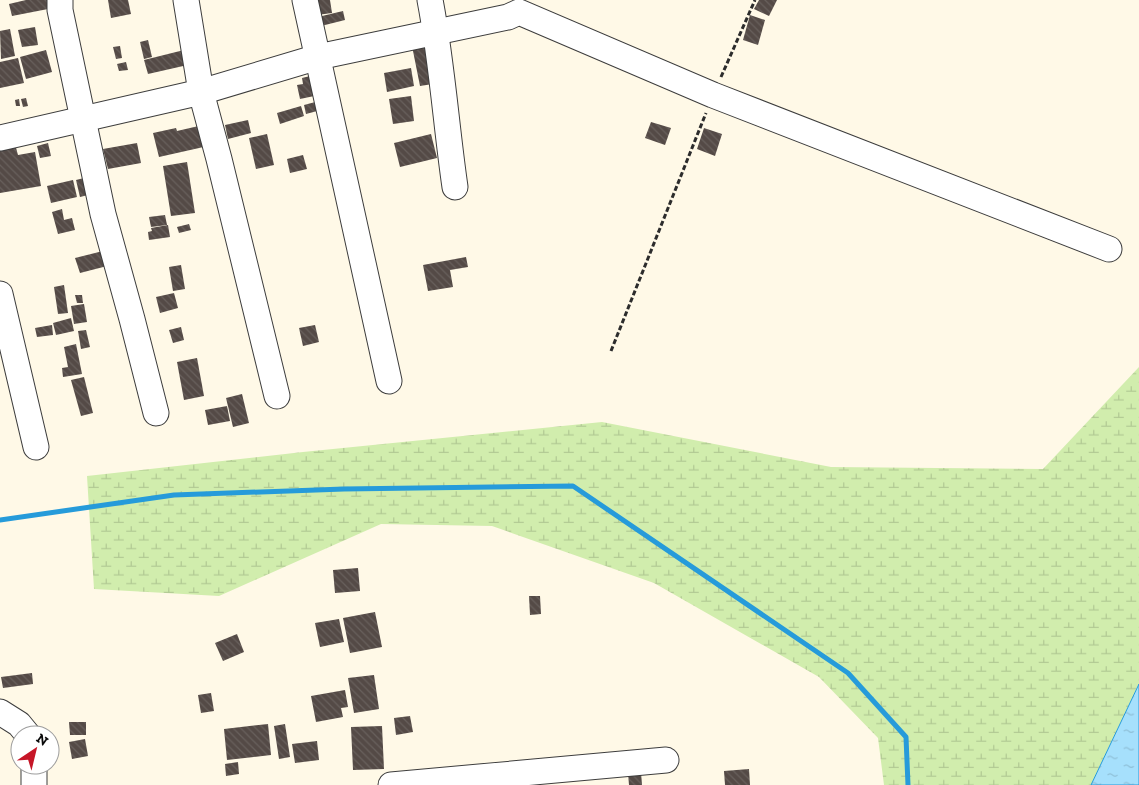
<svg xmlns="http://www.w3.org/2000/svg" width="1139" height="785" viewBox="0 0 1139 785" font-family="'Zilla Slab',serif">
	<defs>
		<pattern id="wetland-marsh" width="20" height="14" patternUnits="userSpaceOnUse" patternTransform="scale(1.25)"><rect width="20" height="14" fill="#d1edad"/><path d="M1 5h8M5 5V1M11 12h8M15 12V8" fill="none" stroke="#b2ca94"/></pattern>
		<pattern id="water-ripples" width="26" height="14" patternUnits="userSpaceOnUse" patternTransform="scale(1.25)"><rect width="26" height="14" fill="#a6e0fc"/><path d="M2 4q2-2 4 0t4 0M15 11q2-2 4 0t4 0" fill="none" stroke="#8ebfd7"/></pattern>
		<pattern id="building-back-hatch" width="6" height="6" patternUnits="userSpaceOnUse" patternTransform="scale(1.25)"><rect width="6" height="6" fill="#544a46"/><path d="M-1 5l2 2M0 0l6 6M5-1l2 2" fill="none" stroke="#68605c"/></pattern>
	</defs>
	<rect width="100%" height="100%" fill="#fff9e7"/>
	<!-- wetland -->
	<path fill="url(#wetland-marsh)" d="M1139 367V684L1091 785H884L878 738 819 677 654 583 492 526 381 524 219 596 94 589 87 476 303 452 602 422 831 467 1043 469Z"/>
	<!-- water -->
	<path fill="url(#water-ripples)" stroke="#269bda" d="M1139 684V785H1091Z"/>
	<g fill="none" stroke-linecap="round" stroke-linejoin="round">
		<!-- stream -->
		<path stroke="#269bda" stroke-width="5" d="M0 520 174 495 344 489 573 486 848 673 906 737 908 785"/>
	</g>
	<!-- building -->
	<g fill="url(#building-back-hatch)">
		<path d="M26 0H47L48 9 12 16 9 4Z"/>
		<path d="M108 0H128L131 14 111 18Z"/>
		<path d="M314 0H330L332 13 317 15Z"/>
		<path d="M759 0H777L769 16 754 9Z"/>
		<path d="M343 11 345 20 321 26 318 17Z"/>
		<path d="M750 15 765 20 758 45 743 40Z"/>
		<path d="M35 27 38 45 22 47 18 30Z"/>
		<path d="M10 29 15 56 1 59 0 31Z"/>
		<path d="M148 40 152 57 144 59 140 42Z"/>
		<path d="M432 43 439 83 420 86 412 46Z"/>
		<path d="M120 46 122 58 116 59 113 47Z"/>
		<path d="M188 49 192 64 148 74 144 60Z"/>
		<path d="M46 50 52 72 26 79 20 57Z"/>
		<path d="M18 58 24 83 0 88V62Z"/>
		<path d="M126 62 128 70 119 71 117 64Z"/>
		<path d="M411 68 414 86 387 92 384 73Z"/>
		<path d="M314 75 319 95 300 99 297 85 303 84 302 78Z"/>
		<path d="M411 96 414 121 393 124 389 99Z"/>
		<path d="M26 98 28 106 23 107 21 99Z"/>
		<path d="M19 99 20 106H16L15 100Z"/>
		<path d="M319 101 321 110 306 114 304 105Z"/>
		<path d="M301 106 304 116 280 124 277 113Z"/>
		<path d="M248 120 251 133 228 139 225 125Z"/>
		<path d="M651 122 671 128 665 145 645 138Z"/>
		<path d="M203 125 208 146 159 157 153 133 176 128 177 131Z"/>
		<path d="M704 128 722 134 715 156 697 149Z"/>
		<path d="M267 134 274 165 256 169 249 138Z"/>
		<path d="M431 134 437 158 400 167 394 143Z"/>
		<path d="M48 143 51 156 40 158 37 146Z"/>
		<path d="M137 143 141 163 108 169 103 149Z"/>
		<path d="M15 144 18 155 35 152 41 186 0 193V146Z"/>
		<path d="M303 155 307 169 290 173 287 159Z"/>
		<path d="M187 162 195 213 171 216 163 166Z"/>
		<path d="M84 178 88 195 80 197 76 180Z"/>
		<path d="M73 180 77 197 51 203 47 186Z"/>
		<path d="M62 209 64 220 72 218 75 230 58 234 52 212Z"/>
		<path d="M165 215 167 225 151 227 149 217Z"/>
		<path d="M189 224 191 230 179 233 177 227Z"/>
		<path d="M168 225 170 237 149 240 148 232 152 231 151 228Z"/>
		<path d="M107 250 111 265 80 273 75 258Z"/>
		<path d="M466 257 468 267 450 270 453 287 428 291 423 265Z"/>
		<path d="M181 265 185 289 173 291 169 267Z"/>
		<path d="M64 285 68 313 58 314 54 287Z"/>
		<path d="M174 293 178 308 160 313 156 297Z"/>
		<path d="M75 295H82L83 303H77Z"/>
		<path d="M84 304 87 322 74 324 71 306Z"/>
		<path d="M71 318 74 331 56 335 53 323Z"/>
		<path d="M52 325 53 335 37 337 35 328Z"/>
		<path d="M315 325 319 342 303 346 299 328Z"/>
		<path d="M181 327 184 340 173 343 169 330Z"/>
		<path d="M86 330 90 347 81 349 78 331Z"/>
		<path d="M76 344 82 374 63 377 62 368 68 367 64 347Z"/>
		<path d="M197 358 204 396 184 400 177 362Z"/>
		<path d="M84 377 93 413 81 416 71 380Z"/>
		<path d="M242 394 249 423 233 427 226 398Z"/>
		<path d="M227 406 230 421 208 425 205 410Z"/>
		<path d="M358 568 360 591 335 593 333 570Z"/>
		<path d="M529 596H540L541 614 530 615Z"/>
		<path d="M375 612 382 647 350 653 343 618Z"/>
		<path d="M339 619 344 642 320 647 315 623Z"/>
		<path d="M237 634 244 652 223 661 215 643Z"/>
		<path d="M32 673 33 684 3 688 1 677Z"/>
		<path d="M374 675 379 709 354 713 348 678Z"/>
		<path d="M345 690 348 707 341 708 343 717 316 722 311 696Z"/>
		<path d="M211 693 214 711 201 713 198 695Z"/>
		<path d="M410 716 413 732 396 735 394 718Z"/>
		<path d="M69 722H86V735H70Z"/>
		<path d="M268 724 271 755 227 760 224 729Z"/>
		<path d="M285 724 290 757 279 759 274 726Z"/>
		<path d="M382 726 384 769 353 770 351 727Z"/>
		<path d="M85 739 88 756 72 759 69 742Z"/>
		<path d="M317 741 319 760 295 763 292 744Z"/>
		<path d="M238 762 239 774 226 776 225 764Z"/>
		<path d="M749 769 750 785H725L724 771Z"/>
		<path d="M641 772 642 785H629L628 773Z"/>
	</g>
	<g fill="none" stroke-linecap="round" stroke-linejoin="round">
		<!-- minor casing -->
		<g stroke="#3d3d3d" stroke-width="27">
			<g id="minor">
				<path d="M60 0V10L103 214 132 319 156 413"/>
				<path d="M186 0 201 92 219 159 277 396"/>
				<path d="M305 0 389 381"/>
				<path d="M430 0C442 62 446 125 455 187"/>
				<path d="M0 138 201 92 318 57 508 17 519 12 713 95 1109 249"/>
				<path d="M0 294 36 447"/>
				<path d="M0 712 19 724 28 735"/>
				<path d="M34 765V785"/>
				<path d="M391 785 666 760"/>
			</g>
		</g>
		<!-- path -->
		<g stroke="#2c2c2c" stroke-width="3" stroke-dasharray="5 2.5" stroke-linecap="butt">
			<path d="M721 77 755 0"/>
			<path d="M611 351 706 113"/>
		</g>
		<!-- minor -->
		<use href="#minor" stroke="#fff" stroke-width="25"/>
	</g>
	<!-- north arrow -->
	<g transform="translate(35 750) rotate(35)"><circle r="24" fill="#ffffff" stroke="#9d9d9d"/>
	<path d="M0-4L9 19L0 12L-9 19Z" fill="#c61627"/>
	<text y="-8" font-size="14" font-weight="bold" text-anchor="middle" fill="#0a0a0a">N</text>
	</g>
</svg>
